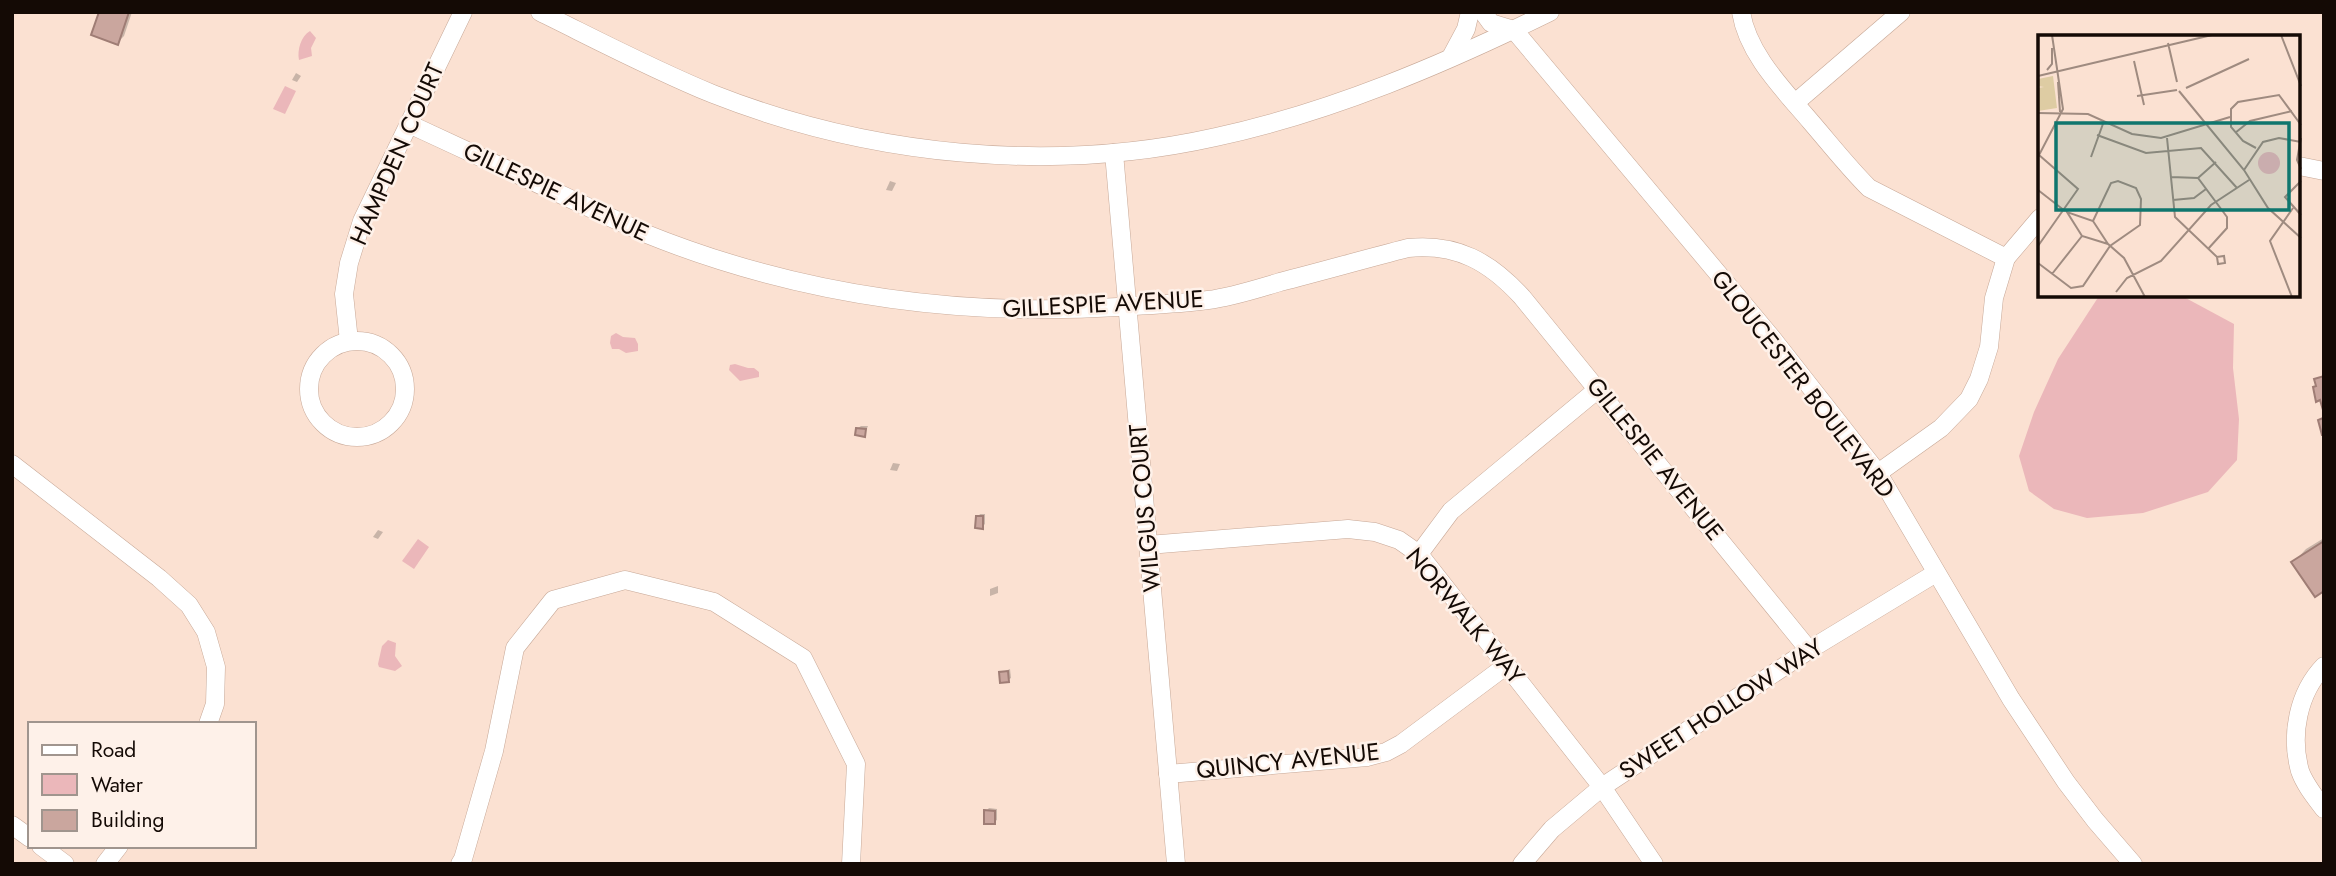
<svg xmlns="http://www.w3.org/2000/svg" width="2336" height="876" viewBox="0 0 2336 876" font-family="Jost,sans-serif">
	<rect width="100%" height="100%" fill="#fbe1d2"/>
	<!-- water -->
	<g fill="#ebb7ba">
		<path d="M310 31 316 38 311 48 312 56 299 60C297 50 301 36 310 31Z"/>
		<path d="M285 86 296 91 285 114 273 109Z"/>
		<path d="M2099 296H2182L2234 324 2233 368 2239 419 2237 460 2208 492 2143 513 2087 518 2054 509 2029 491 2019 456 2034 412 2058 359Z"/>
		<path d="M616 333 623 337 635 338 638 344V351L626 353 619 349H612L610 343 611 336Z"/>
		<path d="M735 364 748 368H754L759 372V377L740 381 729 370 730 365Z"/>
		<path d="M418 539 429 547 414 569 402 561Z"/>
		<path d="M388 640 396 643 395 656 402 666 395 671 379 667 378 664 382 646Z"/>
	</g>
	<!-- shadow -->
	<g fill="#0003">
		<path d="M101 12H132L124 36 117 43Z"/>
		<path d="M296 73 301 76 297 82 292 80Z"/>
		<path d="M890 181 896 183 892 191 886 190Z"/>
		<path d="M861 426H868L864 435 858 428Z"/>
		<path d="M893 463 900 464 897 471 890 470Z"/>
		<path d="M980 514H985V524L982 527 978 517Z"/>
		<path d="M378 530 383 532 378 539 373 537Z"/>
		<path d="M2324 538V589L2293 563 2306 549Z"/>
		<path d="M998 586V593L990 596V589Z"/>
		<path d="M1010 669 1011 678 1008 680 1000 673Z"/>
		<path d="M989 808 997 809V820L994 822 986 811Z"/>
	</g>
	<!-- building -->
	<g fill="#caa69e" stroke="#9f7d75" stroke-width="2">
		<path d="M99 12H129L118 45 91 35Z"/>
		<path d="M2324 376V435H2322L2318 420 2323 418V410L2320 400 2316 402 2313 387 2316 386 2314 379Z"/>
		<path d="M856 428 866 429 865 437 855 435Z"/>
		<path d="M976 516H983V529L975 528Z"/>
		<path d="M2324 541V591L2315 597 2291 562Z"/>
		<path d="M1008 671 1009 682 1000 683 999 672Z"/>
		<path d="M984 810 995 811V824H984Z"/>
	</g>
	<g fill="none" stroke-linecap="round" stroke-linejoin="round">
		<!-- street casing -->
		<g stroke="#c7a897" stroke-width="19">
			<g id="street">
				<path d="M540 12C597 40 654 70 713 94 870 156 1051 174 1216 137 1332 112 1444 64 1550 12"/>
				<path d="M1483 12 1491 23 1514 30 1772 338 1878 473 2011 699 2066 782 2095 820 2133 864"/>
				<path d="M1741 12C1748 55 1784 90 1811 122 1830 144 1848 167 1869 188L2006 258"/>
				<path d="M1451 57 1466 29 1470 12"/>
				<path d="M1795 103 1901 12"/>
				<path d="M409 124 644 233C795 294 955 317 1118 307 1147 305 1178 304 1208 300 1232 297 1256 289 1280 282 1323 271 1365 259 1408 248 1457 243 1490 262 1522 297L1809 650"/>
				<path d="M1114 153 1176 864"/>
				<path d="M2299 166 2324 171"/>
				<circle cx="357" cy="389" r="48"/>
				<path d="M349 341 344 294 349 263 362 221 463 12"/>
				<path d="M12 464 159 578 189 605 206 632 216 667 215 704 208 724"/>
				<path d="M1878 473 1941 428 1969 399 1979 379 1989 347 1994 298 2006 258 2040 218"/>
				<path d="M1148 545 1348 529 1375 532 1399 540 1419 554 1602 787 1654 864"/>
				<path d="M1419 554 1451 511 1598 389"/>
				<path d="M2324 666C2298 693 2290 735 2300 771 2305 785 2315 797 2324 809"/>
				<path d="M1168 774 1367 757 1386 752 1401 744 1507 665"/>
				<path d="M12 825 30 838"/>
				<path d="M41 846 65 864"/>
				<path d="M105 864 119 846"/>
				<path d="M460 864 463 859 494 751 515 648 553 600 625 580 714 602 803 658 856 764 851 864"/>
				<path d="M1522 864 1552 829 1602 787 1809 650 1936 573"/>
			</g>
		</g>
		<!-- street -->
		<use href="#street" stroke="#fff" stroke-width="18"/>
	</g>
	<g text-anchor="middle" stroke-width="5" stroke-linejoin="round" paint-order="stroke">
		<!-- street labels -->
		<g font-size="24" fill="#140a05" stroke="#fef1e9">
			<text transform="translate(397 154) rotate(-66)" y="8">HAMPDEN COURT</text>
			<text transform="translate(556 192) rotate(25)" y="8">GILLESPIE AVENUE</text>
			<text transform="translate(1103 304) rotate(-3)" y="8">GILLESPIE AVENUE</text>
			<text transform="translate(1803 384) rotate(52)" y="8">GLOUCESTER BOULEVARD</text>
			<text transform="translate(1655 459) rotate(51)" y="8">GILLESPIE AVENUE</text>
			<text transform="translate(1145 508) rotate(-95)" y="8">WILGUS COURT</text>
			<text transform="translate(1465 616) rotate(50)" y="8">NORWALK WAY</text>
			<text transform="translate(1721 709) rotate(-33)" y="8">SWEET HOLLOW WAY</text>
			<text transform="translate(1288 761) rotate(-6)" y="8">QUINCY AVENUE</text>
		</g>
	</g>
	<!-- overview -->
	<g transform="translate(2038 35)">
		<rect width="262" height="262" fill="#fbe1d2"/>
		<path d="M15 41 19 73 0 76V53L6 52 0 51V44Z" fill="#decca3"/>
		<path d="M220 128a11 11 0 1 1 22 0a11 11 0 1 1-22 0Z" fill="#ebb7ba"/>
		<path fill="none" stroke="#9f8b80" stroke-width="2" d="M243 0 263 51M130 8 139 47M96 26 106 70M9 35 14 29V13M0 41 174 0M20 47 22 77M148 53 211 24M141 56 206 135 230 173 263 203M99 61 139 55M0 78 50 79 94 99 123 103 192 82M197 98 212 86 254 76M59 100 108 118 163 113 199 153M129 103 137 182 179 222 186 221 187 228 180 229 179 222M263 103 259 125 263 134M218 113 205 106 193 92V74L200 67 241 60 263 90M0 122 25 74 14 0M53 122 66 86M206 135 225 107 241 103 263 107M133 142 160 143 189 182V193L170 214M160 143 178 127M263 146 247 162 263 180M0 155 27 176M135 165 156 163 168 154M70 209 55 186 29 177 44 201 70 209 86 223 107 262M0 211 40 154 1 120M0 228 33 253 45 251 72 211 102 190 103 164 98 153 80 146 73 148 55 186M14 239 44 201M78 257 89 243 123 226 173 170 211 145M254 262 232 206 255 173"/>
		<path fill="#0f766e" fill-opacity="0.15" stroke="#0f766e" stroke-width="3.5" d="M18 88H251V175H18Z"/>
		<rect width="262" height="262" fill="none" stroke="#140a05" stroke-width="3.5"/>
	</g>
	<!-- border -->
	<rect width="2336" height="876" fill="none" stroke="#140a05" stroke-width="28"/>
	<!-- legend -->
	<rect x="28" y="722" width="228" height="126" fill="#fef1e9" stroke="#a0958e" stroke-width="2"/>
	<rect x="42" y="745" width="35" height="10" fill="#ffffff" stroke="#a0958e" stroke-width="2"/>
	<text x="91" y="757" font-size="21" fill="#140a05">Road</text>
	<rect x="42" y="774" width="35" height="21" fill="#ebb7ba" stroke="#a0958e" stroke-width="2"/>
	<text x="91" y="792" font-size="21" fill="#140a05">Water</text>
	<rect x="42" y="810" width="35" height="21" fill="#caa69e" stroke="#a0958e" stroke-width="2"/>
	<text x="91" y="827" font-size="21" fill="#140a05">Building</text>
</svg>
